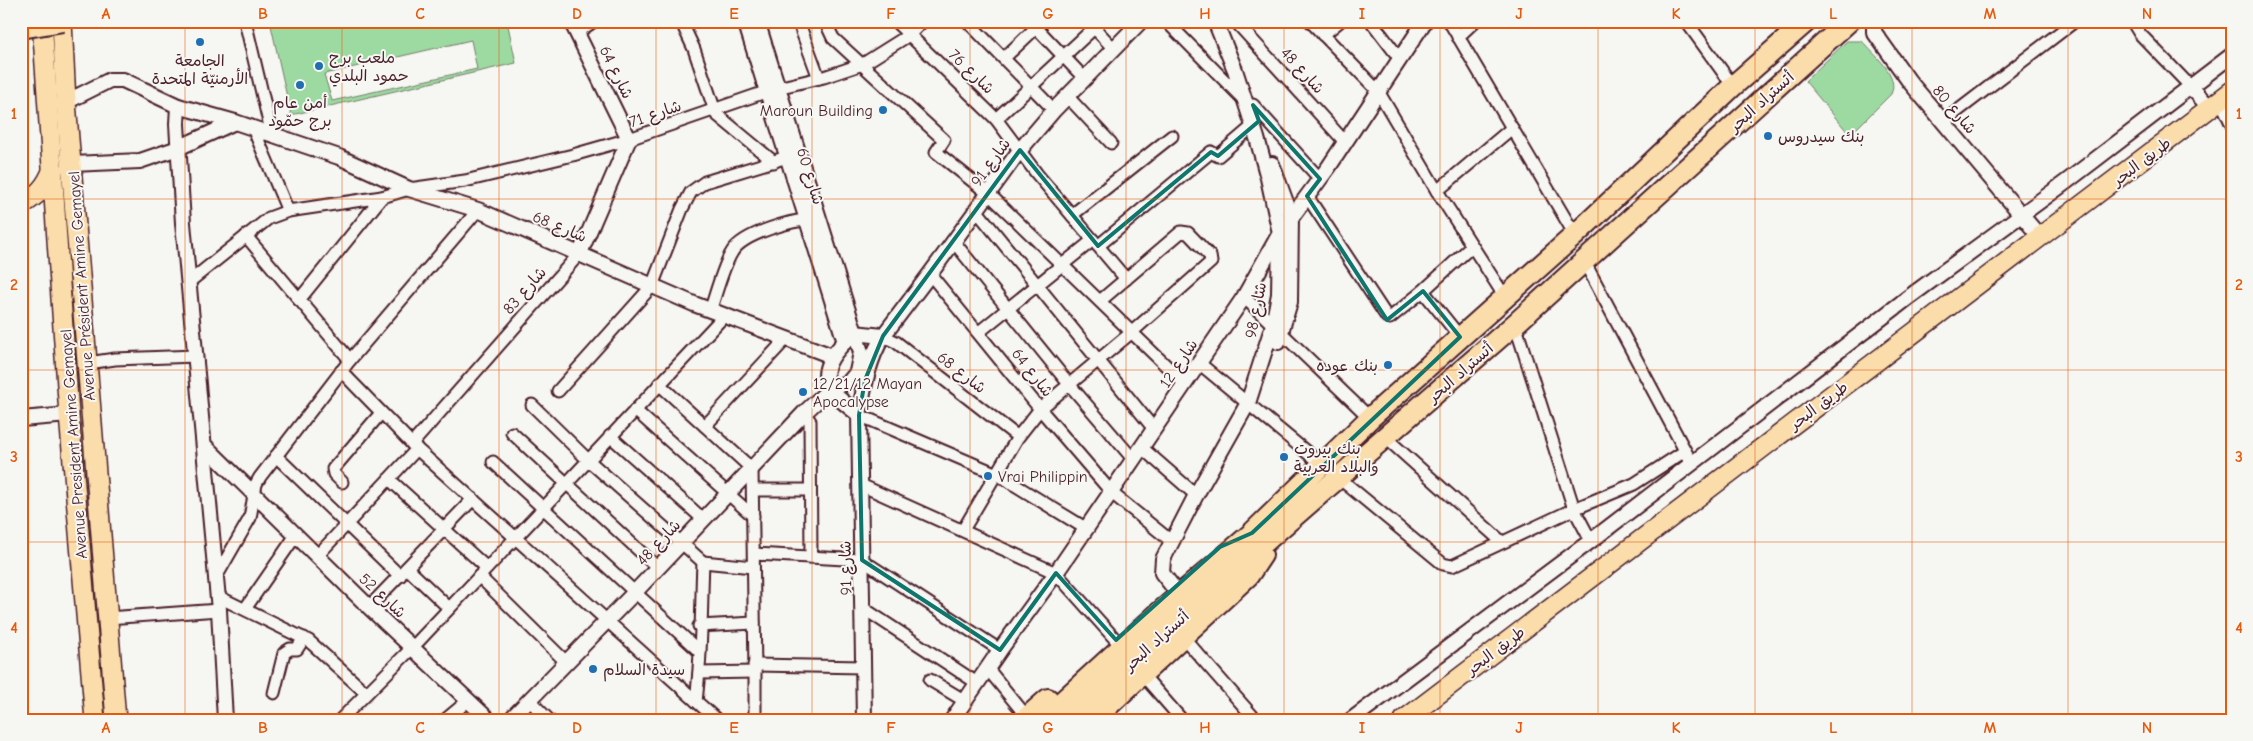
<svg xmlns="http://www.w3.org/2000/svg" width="2253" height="741" viewBox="0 0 2253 741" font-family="'Comic Neue','Playpen Sans Arabic',sans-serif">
	<rect width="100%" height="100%" fill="#f6f6f2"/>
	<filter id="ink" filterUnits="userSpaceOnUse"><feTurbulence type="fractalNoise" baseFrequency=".02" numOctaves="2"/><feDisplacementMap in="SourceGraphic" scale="10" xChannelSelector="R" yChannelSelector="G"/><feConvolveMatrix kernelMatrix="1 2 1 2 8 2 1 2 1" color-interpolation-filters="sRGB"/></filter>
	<g filter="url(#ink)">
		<!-- green -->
		<g fill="#9ddaa2" stroke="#747c66" fill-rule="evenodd">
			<path d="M270 21H507L516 63 291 115ZM471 40 477 69 332 101 324 74Z"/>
			<path d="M1847 41H1862C1874 55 1900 75 1891 94L1850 135 1805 81Z"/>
		</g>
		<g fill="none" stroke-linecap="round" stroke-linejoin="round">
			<!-- minor casing -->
			<g stroke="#4a1f2b" stroke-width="15">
				<g id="minor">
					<path d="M245 21 272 135"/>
					<path d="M681 21 694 49 716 114 774 162"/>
					<path d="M798 21 819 78"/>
					<path d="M825 21 833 38 944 140 936 152 989 194 1185 384"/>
					<path d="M895 21 996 119 1037 174 1126 279"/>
					<path d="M967 21 1054 110"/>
					<path d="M1030 21 1085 79"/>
					<path d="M1088 21 1114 49"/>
					<path d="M1166 21 1243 99"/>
					<path d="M1235 21 1345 142"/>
					<path d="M1310 21 1378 91 1437 191 1505 297"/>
					<path d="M1371 21 1400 59"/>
					<path d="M1449 21 1575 235"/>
					<path d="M1686 21 1733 86"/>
					<path d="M2132 21 2140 34 2191 87"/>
					<path d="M578 32 594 21"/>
					<path d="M1323 35 1340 21"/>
					<path d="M1458 37 1475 21"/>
					<path d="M1004 58 1043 21"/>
					<path d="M1068 97 1111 143"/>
					<path d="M2220 99 2232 125"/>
					<path d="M1253 105 1320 179"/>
					<path d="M996 119 1094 28"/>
					<path d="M1943 122 2075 21"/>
					<path d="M253 128 288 211"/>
					<path d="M1437 191 1512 128"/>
					<path d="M1307 196 1387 317 1390 318 1423 291 1472 246"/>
					<path d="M977 211 1154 429"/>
					<path d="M1072 215 1172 136"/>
					<path d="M246 236 350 360"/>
					<path d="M954 242 1069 384 1133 459"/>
					<path d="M1098 246 1211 152 1218 156 1253 126"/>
					<path d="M1584 261 1689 458"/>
					<path d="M930 274 1040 409 1113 494 1171 541"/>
					<path d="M189 282 269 218 288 211 382 197 409 189 465 181 573 155 629 139 777 88 824 77 863 64 909 35 923 21"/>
					<path d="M1423 291 1460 337"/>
					<path d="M1244 297 1370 418"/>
					<path d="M299 300 382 197"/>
					<path d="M710 311C716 294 723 266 732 252 743 233 793 220 814 219"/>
					<path d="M1515 324 1574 509 1591 541"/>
					<path d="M979 332 1093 240"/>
					<path d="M883 336 896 342 1018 437"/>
					<path d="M88 363 115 359 196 356"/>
					<path d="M1199 363 1321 464"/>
					<path d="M341 371 417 449 717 720"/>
					<path d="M659 384 752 469 755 672V713L752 720"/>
					<path d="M558 391 652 286 682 209 691 192 705 182 794 155"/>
					<path d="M532 405 588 460 703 562"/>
					<path d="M635 410 753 516"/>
					<path d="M804 413 810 421 811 557"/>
					<path d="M859 415 997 474 1085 528"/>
					<path d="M705 426 786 339"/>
					<path d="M512 433 658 568"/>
					<path d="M610 436 703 519"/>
					<path d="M1385 437 1502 542"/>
					<path d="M412 444 580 253"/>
					<path d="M1141 447 1196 495"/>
					<path d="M276 456 400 576"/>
					<path d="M493 462 700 652"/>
					<path d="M1339 478 1443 564 1452 566 1574 509 1634 484 1685 451"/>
					<path d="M389 479 487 568"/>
					<path d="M342 482 334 474 333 469 381 413"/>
					<path d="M861 485 1056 573 1116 640"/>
					<path d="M753 490H810"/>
					<path d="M963 530 1018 437 1040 409 1132 332 1211 262 1210 256 1188 233 1181 232 1100 301"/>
					<path d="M754 554 862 560 1000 650"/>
					<path d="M317 556 417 449"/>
					<path d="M703 562 753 567"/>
					<path d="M407 568 449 608"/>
					<path d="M479 576 566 662"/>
					<path d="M215 579 250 518 256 484 260 477 350 360 478 210"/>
					<path d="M217 596 309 641 366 693"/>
					<path d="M369 607 473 499"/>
					<path d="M863 608 977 683"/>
					<path d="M245 609 296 535"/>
					<path d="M107 618 219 610"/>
					<path d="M699 626 754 623"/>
					<path d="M1183 637 1256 720"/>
					<path d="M754 665 863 667"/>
					<path d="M987 668 1027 717"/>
					<path d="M699 673 755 672"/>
					<path d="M1142 674 1182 720"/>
					<path d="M930 680 965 701"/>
					<path d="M274 693 284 653 290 649H297L304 638"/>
					<path d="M529 700 549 720"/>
					<path d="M696 701C702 655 701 609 703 562"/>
					<path d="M340 720 413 647 724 316"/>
					<path d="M445 720 469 700"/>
				</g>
			</g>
			<!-- tertiary casing -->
			<g stroke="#4a1f2b" stroke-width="18">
				<g id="tertiary">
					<path d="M571 21 629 139 580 253"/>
					<path d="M745 21 845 342"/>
					<path d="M1874 21V32L1909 81 2040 237"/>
					<path d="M2191 87 2210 108"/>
					<path d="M66 102 110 80H123L178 106 235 122 339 157 409 189 478 210 694 304 832 356"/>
					<path d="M178 106 177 124 183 223 219 610 225 720"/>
					<path d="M72 164 140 161 178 148 235 122"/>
					<path d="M1272 164 1291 216 1290 302 1278 342"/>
					<path d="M859 415C864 387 868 361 883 336"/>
					<path d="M21 419 69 415"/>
					<path d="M204 445 369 607 489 720"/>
					<path d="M1173 587 1162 573 1163 559 1196 495 1248 403 1273 325 1279 294 1280 233 1268 178 1257 138 1235 70 1215 21"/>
					<path d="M510 720 636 591 804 413 830 389 849 382 857 372 861 352 757 21"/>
					<path d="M864 720 859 415C850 407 836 398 830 388 817 367 840 346 854 333L883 336 930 274 1020 150 1054 110 1141 21"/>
					<path d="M952 720 1000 650 1056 573 1199 363 1244 297 1280 233 1328 168 1425 21"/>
					<path d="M1351 720 1596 537 1909 297 2066 182 2232 55"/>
				</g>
			</g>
			<!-- trunk casing -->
			<g stroke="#4a1f2b" stroke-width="22">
				<g id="trunk">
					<path d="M42 21 69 415 95 720"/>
					<path d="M62 21 66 102 116 720"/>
					<path d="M21 205C38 195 46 187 53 169"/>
					<path d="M1404 720 2232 91"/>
				</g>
			</g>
			<!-- motorway casing -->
			<g stroke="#4a1f2b" stroke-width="24">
				<g id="motorway">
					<path d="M1024 720 1048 699"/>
					<path d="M1042 720 1161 611 1252 533 1370 418 1575 235 1733 86 1807 21"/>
					<path d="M1068 720 1276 532 1515 324 1849 21"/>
					<path d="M1093 720 1248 576 1262 555"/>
				</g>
			</g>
			<!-- minor -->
			<use href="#minor" stroke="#f6f6f2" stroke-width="11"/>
			<!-- tertiary -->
			<use href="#tertiary" stroke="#f6f6f2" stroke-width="14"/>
			<!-- trunk -->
			<use href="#trunk" stroke="#faddab" stroke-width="19"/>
			<!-- motorway -->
			<use href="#motorway" stroke="#faddab" stroke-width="20"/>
			<!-- motorway-bridge casing -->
			<g stroke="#4a1f2b" stroke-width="24" stroke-linecap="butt">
				<path id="motorway-bridge" d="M21 28 63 21"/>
			</g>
			<!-- motorway-bridge -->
			<use href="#motorway-bridge" stroke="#faddab" stroke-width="20"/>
		</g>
	</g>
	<!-- marked area -->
	<path fill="none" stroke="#0f766e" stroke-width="4" stroke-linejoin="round" d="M1253 105 1320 179 1307 196 1387 320 1423 291 1460 337 1252 533 1220 547 1116 640 1056 573 1000 650 862 560 859 415 865 380 883 336 1020 150 1098 246 1211 152 1218 156 1259 121Z"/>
	<!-- grid -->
	<path fill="none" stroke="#e8590c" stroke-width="1" stroke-opacity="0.55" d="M185 21V720M342 21V720M499 21V720M656 21V720M812 21V720M970 21V720M1126 21V720M1284 21V720M1440 21V720M1598 21V720M1755 21V720M1912 21V720M2068 21V720M21 199H2232M21 370H2232M21 542H2232"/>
	<!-- markers -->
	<g fill="#1f6fb2" stroke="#f6f6f2" stroke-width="2">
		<circle cx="200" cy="42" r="5"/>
		<circle cx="319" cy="66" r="5"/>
		<circle cx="300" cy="85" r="5"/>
		<circle cx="883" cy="110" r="5"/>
		<circle cx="1768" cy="136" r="5"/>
		<circle cx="1388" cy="365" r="5"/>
		<circle cx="803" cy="392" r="5"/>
		<circle cx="1284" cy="457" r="5"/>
		<circle cx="988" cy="476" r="5"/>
		<circle cx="593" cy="669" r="5"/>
	</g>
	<g text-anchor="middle" stroke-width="4" stroke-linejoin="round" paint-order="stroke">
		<!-- poi labels -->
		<g font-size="16" fill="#4a1f2b" stroke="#f6f6f2" text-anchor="start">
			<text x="329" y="63">ملعب برج<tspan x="329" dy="18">حمود البلدي</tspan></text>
			<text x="200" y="66" text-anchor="middle">الجامعة<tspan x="200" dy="18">الأرمنيّة المتحدة</tspan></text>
			<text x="300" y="108" text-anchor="middle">أمن عام<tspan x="300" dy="18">برج حمّود</tspan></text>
			<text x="873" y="116" text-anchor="end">Maroun Building</text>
			<text x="1778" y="142">بنك سيدروس</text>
			<text x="1378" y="371" text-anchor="end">بنك عوده</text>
			<text x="813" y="389">12/21/12 Mayan<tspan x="813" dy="18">Apocalypse</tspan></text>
			<text x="1294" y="454">بنك بيروت<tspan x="1294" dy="18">والبلاد العربية</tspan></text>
			<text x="998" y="482">Vrai Philippin</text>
			<text x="603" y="675">سيدة السلام</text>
		</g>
		<!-- street labels -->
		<g font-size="16" fill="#4a1f2b" stroke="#f6f6f2">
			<text transform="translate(1303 70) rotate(48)" y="6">شارع 48</text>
			<text transform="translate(972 71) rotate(44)" y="6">شارع 76</text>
			<text transform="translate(617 72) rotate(64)" y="6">شارع 64</text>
			<text transform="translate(1761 101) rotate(-42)" y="6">أتستراد البحر</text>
			<text transform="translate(1955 109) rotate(50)" y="6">شارع 80</text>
			<text transform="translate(655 113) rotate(-19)" y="6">شارع 71</text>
			<text transform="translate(2141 161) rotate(-37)" y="6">طريق البحر</text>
			<text transform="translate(990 162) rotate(-54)" y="6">شارع 91</text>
			<text transform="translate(811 176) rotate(73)" y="6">شارع 60</text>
			<text transform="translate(560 226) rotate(23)" y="6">شارع 68</text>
			<text transform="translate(81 286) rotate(-94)" y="6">Avenue Président Amine Gemayel</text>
			<text transform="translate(524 290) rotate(-49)" y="6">شارع 83</text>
			<text transform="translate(1255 310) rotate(-79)" y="6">شارع 98</text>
			<text transform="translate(1178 363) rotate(-56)" y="6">شارع 12</text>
			<text transform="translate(962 372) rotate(38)" y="6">شارع 68</text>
			<text transform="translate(1033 372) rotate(52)" y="6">شارع 64</text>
			<text transform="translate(1460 372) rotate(-41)" y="6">أتستراد البحر</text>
			<text transform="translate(1818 405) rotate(-37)" y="6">طريق البحر</text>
			<text transform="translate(73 444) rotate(-94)" y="6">Avenue President Amine Gemayel</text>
			<text transform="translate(658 542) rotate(-47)" y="6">شارع 48</text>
			<text transform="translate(845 568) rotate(-91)" y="6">شارع 91</text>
			<text transform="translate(383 595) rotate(43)" y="6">شارع 52</text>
			<text transform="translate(1156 640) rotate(-42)" y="6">أتستراد البحر</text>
			<text transform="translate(1495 650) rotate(-37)" y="6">طريق البحر</text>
		</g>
	</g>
	<!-- margin -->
	<rect width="2253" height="741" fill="none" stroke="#f6f6f2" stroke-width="55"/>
	<rect x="28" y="28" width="2198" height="686" fill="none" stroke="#e8590c" stroke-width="2"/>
	<g font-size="16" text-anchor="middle" font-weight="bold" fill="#e8590c">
		<text x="106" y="19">A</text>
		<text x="263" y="19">B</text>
		<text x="420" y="19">C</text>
		<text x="577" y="19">D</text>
		<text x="734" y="19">E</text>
		<text x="891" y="19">F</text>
		<text x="1048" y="19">G</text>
		<text x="1205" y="19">H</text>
		<text x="1362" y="19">I</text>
		<text x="1519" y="19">J</text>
		<text x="1676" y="19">K</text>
		<text x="1833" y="19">L</text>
		<text x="1990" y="19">M</text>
		<text x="2147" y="19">N</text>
		<text x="14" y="119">1</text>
		<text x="2239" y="119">1</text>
		<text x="14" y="290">2</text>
		<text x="2239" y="290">2</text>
		<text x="14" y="462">3</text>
		<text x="2239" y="462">3</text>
		<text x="14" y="633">4</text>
		<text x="2239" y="633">4</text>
		<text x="106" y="733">A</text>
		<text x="263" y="733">B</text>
		<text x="420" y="733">C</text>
		<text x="577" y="733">D</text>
		<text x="734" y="733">E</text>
		<text x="891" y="733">F</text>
		<text x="1048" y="733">G</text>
		<text x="1205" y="733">H</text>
		<text x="1362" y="733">I</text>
		<text x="1519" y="733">J</text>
		<text x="1676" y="733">K</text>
		<text x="1833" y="733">L</text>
		<text x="1990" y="733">M</text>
		<text x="2147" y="733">N</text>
	</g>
</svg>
